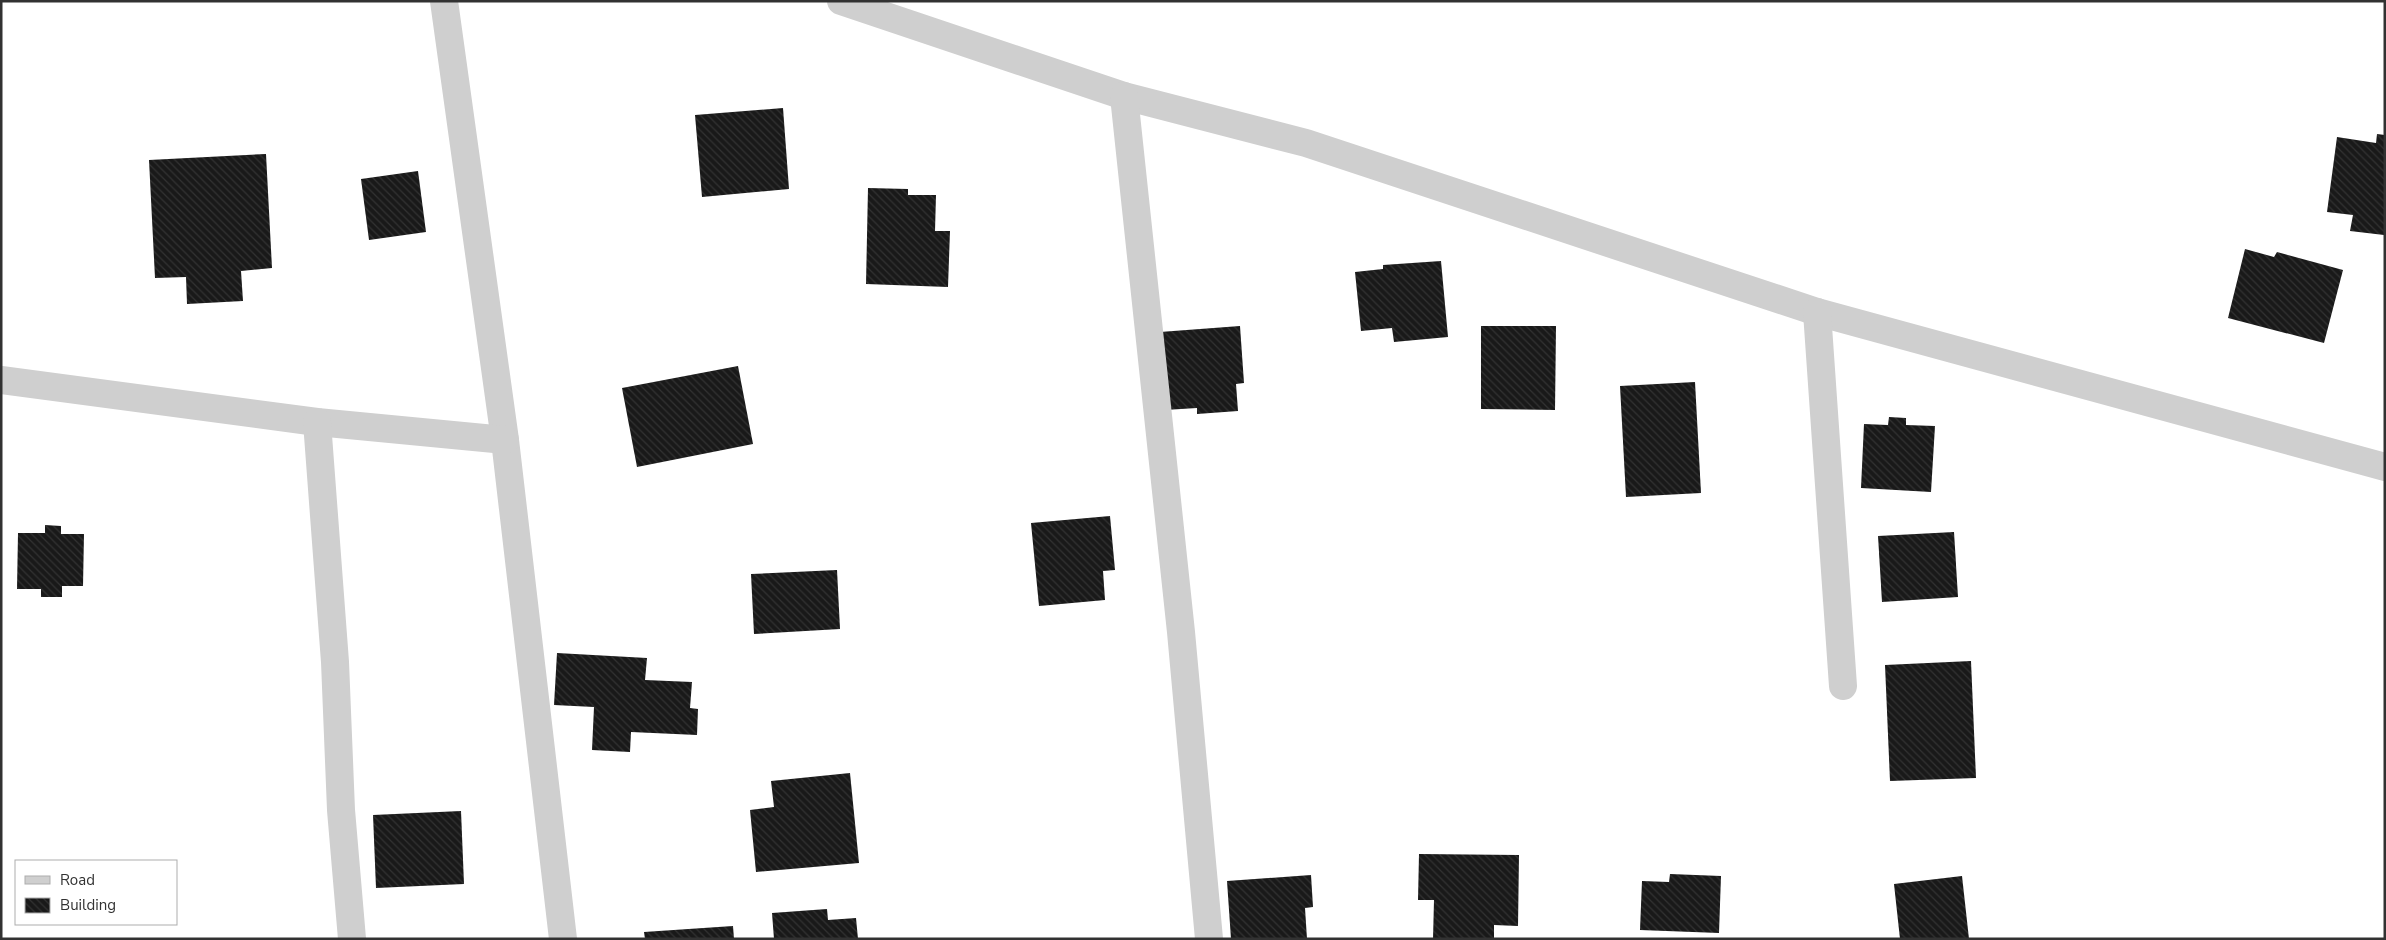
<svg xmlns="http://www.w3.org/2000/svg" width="2386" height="940" viewBox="0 0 2386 940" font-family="'Nunito Sans',sans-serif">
	<defs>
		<pattern id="building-back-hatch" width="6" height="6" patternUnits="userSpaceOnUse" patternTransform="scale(1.25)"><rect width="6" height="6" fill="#191919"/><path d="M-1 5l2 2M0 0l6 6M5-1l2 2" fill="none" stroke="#323232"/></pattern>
	</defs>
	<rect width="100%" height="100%" fill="#fff"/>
	<!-- building -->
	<g fill="url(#building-back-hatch)">
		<path d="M783 108 789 189 702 197 695 115Z"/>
		<path d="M2377 134 2385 135 2384 235 2350 231 2353 215 2327 212 2337 137 2376 143Z"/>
		<path d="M266 154 272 268 241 271 243 301 187 304 186 277 155 278 149 160Z"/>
		<path d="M418 171 426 232 369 240 361 179Z"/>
		<path d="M868 188 908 189V195H936L935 231H950L948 287 866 284Z"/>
		<path d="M2245 249 2274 257 2277 252 2343 270 2324 343 2228 318Z"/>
		<path d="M1441 261 1448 337 1394 342 1392 328 1361 331 1355 272 1383 269V265Z"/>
		<path d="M1240 326 1244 383 1236 384 1238 411 1197 414V408L1165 410 1160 332Z"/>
		<path d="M1481 326H1556L1555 410 1481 409Z"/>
		<path d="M738 366 753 444 637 467 622 388Z"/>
		<path d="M1695 382 1701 493 1626 497 1620 386Z"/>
		<path d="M1889 417 1906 418V425L1935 426 1931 492 1861 488 1864 424 1888 425Z"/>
		<path d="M1110 516 1115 570 1103 571 1105 600 1039 606 1031 523Z"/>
		<path d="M45 525 61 526V534H84L83 586H62V597H41V589H17L18 533H45Z"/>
		<path d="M1954 532 1958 597 1882 602 1878 536Z"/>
		<path d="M837 570 840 629 754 634 751 574Z"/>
		<path d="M557 653 647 658 645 680 692 682 690 708 698 709 697 735 631 732 630 752 592 750 594 707 554 705Z"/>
		<path d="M1971 661 1976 778 1890 781 1885 665Z"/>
		<path d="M850 773 859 863 756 872 750 810 774 807 771 781Z"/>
		<path d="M461 811 464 884 376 888 373 815Z"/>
		<path d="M1419 854 1519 855 1518 926 1494 925V939H1433L1434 900H1418Z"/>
		<path d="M1670 874 1721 876 1719 933 1640 930 1642 881 1669 882Z"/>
		<path d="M1311 875 1313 907 1305 908 1307 939H1231L1227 881Z"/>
		<path d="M1962 876 1969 939H1900L1894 884Z"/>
		<path d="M827 909 828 920 856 918 858 939H774L772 913Z"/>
		<path d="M733 926 734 939H645L644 932Z"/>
	</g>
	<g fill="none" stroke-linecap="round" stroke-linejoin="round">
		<!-- minor -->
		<g stroke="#cfcfcf" stroke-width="28">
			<path d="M444 1 505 440 563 939"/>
			<path d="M841 1 1124 96 1306 143 1817 312 2385 467"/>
			<path d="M1124 96 1181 632 1209 939"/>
			<path d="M1817 312 1843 686"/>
			<path d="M1 380 317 422 505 440"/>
			<path d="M317 422 335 662 341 810 352 939"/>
		</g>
	</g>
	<!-- border -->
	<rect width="2386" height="940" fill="none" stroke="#323232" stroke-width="5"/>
	<!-- legend -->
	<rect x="15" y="860" width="162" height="65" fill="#ffffff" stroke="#adadad"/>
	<rect x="25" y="876" width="25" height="8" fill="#cfcfcf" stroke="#adadad"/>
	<text x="60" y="885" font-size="15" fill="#323232">Road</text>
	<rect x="25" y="898" width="25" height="15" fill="url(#building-back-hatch)" stroke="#adadad"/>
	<text x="60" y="910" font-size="15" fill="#323232">Building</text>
</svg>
